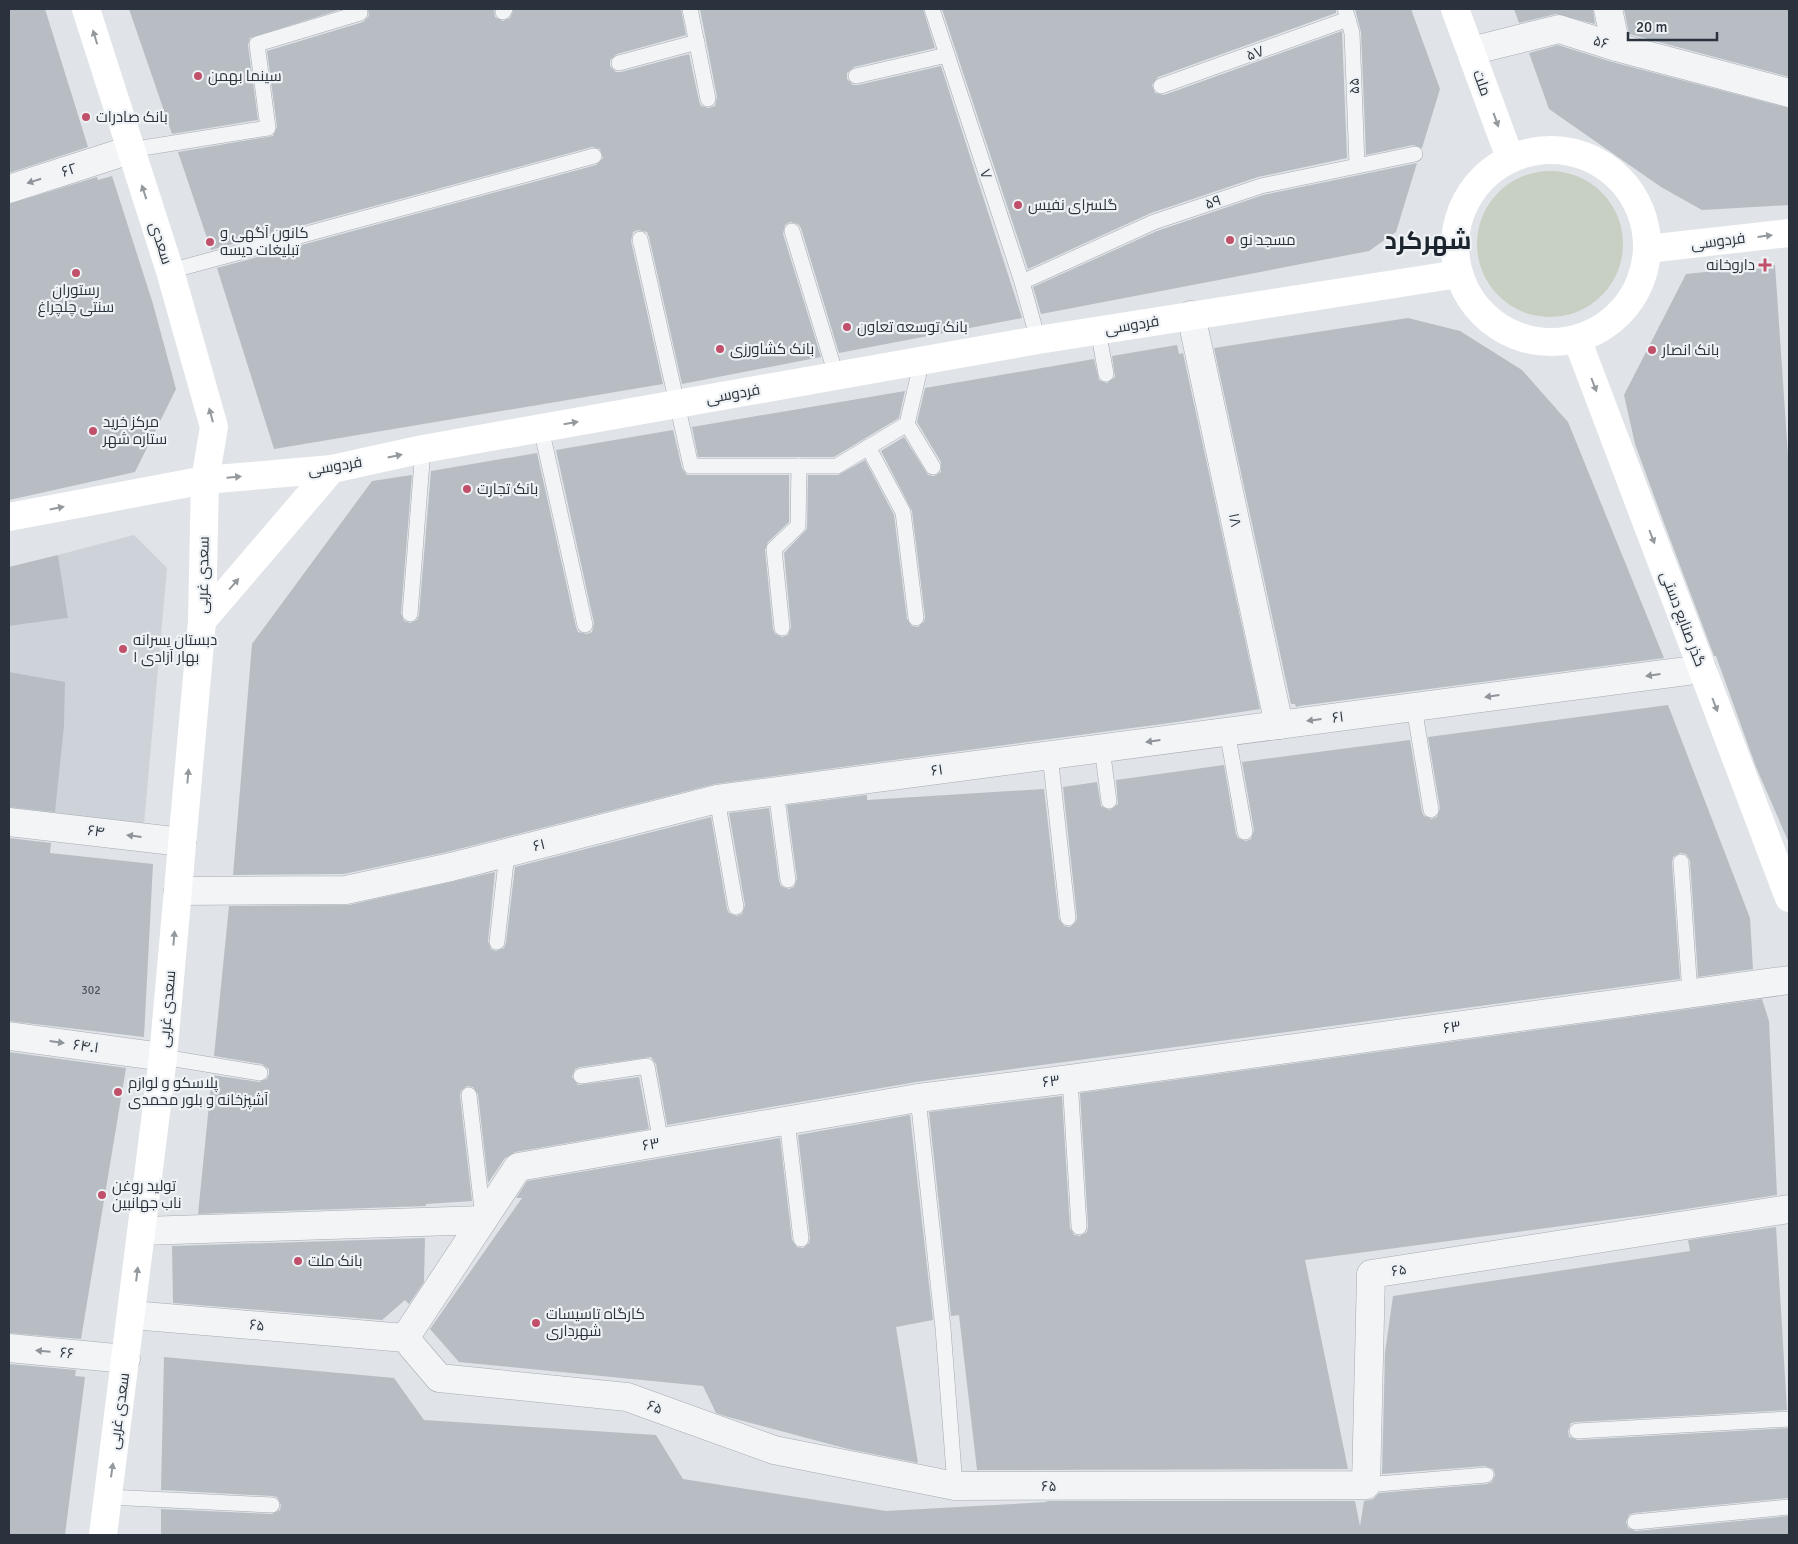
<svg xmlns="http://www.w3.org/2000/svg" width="1798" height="1544" viewBox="0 0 1798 1544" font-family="Signika,Cairo,sans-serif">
	<rect width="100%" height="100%" fill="#e0e3e7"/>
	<!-- built -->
	<path fill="#ced3d9" d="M134 535 167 568 144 824 9 811V626L68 618 58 555Z"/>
	<!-- green -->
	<circle fill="#c7d0c2" cx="1550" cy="244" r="73"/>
	<!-- building -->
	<g fill="#b8bdc4">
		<path d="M9 9H45L88 147 9 173Z"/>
		<path d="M129 9H342L250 38 248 45 258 120 172 134Z"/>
		<path d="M368 9H494L495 17 503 21 510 18 514 9H681L686 35 617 54 610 60V66L616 72H621L689 54 699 101 701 106 709 108 715 106 717 97 700 9H923L935 48 854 67 847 73V79L853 85H858L941 66 1022 318 839 353 801 228 798 224 790 222 785 225 783 234 821 357 682 384 649 237 647 232 638 230 633 232 631 241 663 384 274 449 217 268 596 165 603 158 600 149 592 147 211 250 178 152 273 136 277 127 267 51 363 22 369 16Z"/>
		<path d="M942 9H1336V13L1158 77 1152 85 1155 93 1164 95 1342 31 1347 158 1258 177 1151 213 1028 269Z"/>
		<path d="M1355 9H1411L1440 89 1422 148 1413 145 1366 155 1361 32Z"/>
		<path d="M1514 9H1593L1595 24 1556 14 1519 23Z"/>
		<path d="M1624 9H1789V77L1629 34Z"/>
		<path d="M1558 45 1612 62 1789 108V205L1702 210 1661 187 1549 109 1529 53Z"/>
		<path d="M1417 163 1396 232 1369 251 1041 314 1033 287 1157 231 1263 195Z"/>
		<path d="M112 176 153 304 176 389 135 472 9 500V204L97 177 98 180Z"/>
		<path d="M1775 265 1789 470V843L1756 767 1716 656H1714L1661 515 1635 444 1624 395 1686 274Z"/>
		<path d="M1408 318 1460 331 1522 370 1568 422 1664 658 1299 706 1296 707 1295 704H1291L1214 348Z"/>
		<path d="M1177 345 1179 354 1183 353 1260 709 1177 722 715 784 447 852 344 874 233 875 252 644 372 481 412 475 401 613 404 621 410 623 417 620 419 615 431 471 537 453 576 627 578 632 587 634 592 632 594 623 556 450 673 430 682 468 687 475H789V522L768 542 765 550 773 629 775 634 782 637 788 635 791 627 784 553 807 529 808 475H838L865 460 894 515 907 619 912 626 918 627 924 622 925 617 912 511 881 451 904 437 928 475 934 476 941 472V462L917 422 925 388 1094 359 1099 380 1107 383 1115 377 1112 356Z"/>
		<path d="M905 391 899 418 834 457H698L692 427Z"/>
		<path d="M58 555 68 618 9 626V567Z"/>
		<path d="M9 672 65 682 64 726 55 812 9 807Z"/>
		<path d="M1668 705 1750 918 1753 969 1698 977 1690 861 1686 854 1680 853 1673 857 1672 863 1680 979 916 1082 667 1125 656 1064 651 1057 580 1067 575 1069 572 1077 578 1085 639 1077 649 1129 515 1152 505 1158 488 1183 478 1094 473 1087 467 1086 461 1091 460 1096 472 1201 426 1204V1206L198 1214 212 1075 259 1082 267 1079 269 1074V1069L262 1064 214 1056 229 906 349 905 495 872 488 941 491 949 496 951 504 948 506 943 515 867 711 817 727 909 729 913 737 916 742 914 745 905 729 813 769 808 779 881 781 886 789 889 794 887 797 879 787 805 867 795V800L1044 789 1059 919 1064 926 1070 927 1076 922 1077 917 1063 787 1097 782 1101 806 1110 810 1118 804 1116 780 1224 765 1236 834 1238 838 1246 841 1251 839 1254 830 1242 762 1410 740 1422 812 1424 816 1432 819 1437 817 1440 808 1428 737Z"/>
		<path d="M9 838 51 843 50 853 153 864 144 1037 9 1021Z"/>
		<path d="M1762 999 1769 1021 1777 1195 1660 1213 1305 1260 1348 1469 977 1470 959 1315 951 1316 929 1112 1062 1096 1070 1228 1074 1235 1080 1236 1087 1232 1088 1226 1080 1093Z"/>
		<path d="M9 1052 126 1068 81 1339 9 1333Z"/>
		<path d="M910 1115 933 1320 896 1327 918 1463 848 1449 728 1417 716 1413 703 1386 459 1362 430 1329 522 1198H516L527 1181 780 1138 792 1240 797 1247 803 1248 809 1243 810 1238 798 1135Z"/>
		<path d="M1776 1227 1787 1410 1576 1422 1571 1423 1568 1431 1569 1437 1578 1440 1788 1428 1789 1498 1634 1513 1629 1515 1626 1522 1628 1528 1636 1531 1789 1516V1535H161V1509L272 1514 280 1510 281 1505 277 1497 272 1496 161 1490 164 1357 394 1378 424 1420 656 1435 683 1479 886 1511 1048 1502 1045 1501H1355L1360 1526 1364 1501 1373 1499 1379 1493 1487 1484 1492 1482 1495 1475 1493 1469 1485 1466 1382 1474 1385 1353 1393 1296 1690 1251 1688 1240Z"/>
		<path d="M425 1238 424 1282 409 1304 405 1300 382 1320 173 1303 172 1246Z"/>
		<path d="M9 1364 76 1370 75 1376 85 1377 65 1535H9Z"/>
	</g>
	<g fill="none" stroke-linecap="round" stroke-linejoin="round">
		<!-- lane casing -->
		<g stroke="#a6abb1" stroke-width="16">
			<g id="lane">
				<path d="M690 9 708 99"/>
				<path d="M932 9 1022 282 1038 340"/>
				<path d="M1345 9 1352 33 1357 165"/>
				<path d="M503 12 505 9"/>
				<path d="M619 63 697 42"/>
				<path d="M856 76 947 55"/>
				<path d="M1161 86 1348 19"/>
				<path d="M130 150 268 128 257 44 360 13"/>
				<path d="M792 231 836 375"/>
				<path d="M640 239 691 466H837L907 424 922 360"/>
				<path d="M170 271 594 156"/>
				<path d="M1022 282 1154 222 1261 186 1415 154"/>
				<path d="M1098 330 1106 374"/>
				<path d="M907 424 933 467"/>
				<path d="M541 428 585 625"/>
				<path d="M868 447 903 512 916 618"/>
				<path d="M410 614 423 449"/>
				<path d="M782 628 774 549 798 526 799 466"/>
				<path d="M1414 707 1431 810"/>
				<path d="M1227 731 1245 832"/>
				<path d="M1102 748 1109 801"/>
				<path d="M1050 755 1068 918"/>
				<path d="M776 791 788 880"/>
				<path d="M717 799 736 907"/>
				<path d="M1681 862 1690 994"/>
				<path d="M497 942 507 853"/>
				<path d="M163 1057 260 1073"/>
				<path d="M581 1076 647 1066 661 1143"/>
				<path d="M1070 1079 1079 1227"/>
				<path d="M469 1095 483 1218"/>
				<path d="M918 1098 943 1328 955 1486"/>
				<path d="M787 1121 801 1239"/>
				<path d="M1577 1431 1789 1419"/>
				<path d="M1366 1485 1486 1475"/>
				<path d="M108 1497 272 1505"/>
				<path d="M1635 1522 1789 1507"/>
			</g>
		</g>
		<!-- street casing -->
		<g stroke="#a6abb1" stroke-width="29">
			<g id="street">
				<path d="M1608 9 1616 47"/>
				<path d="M1471 51 1559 29 1616 47 1789 93"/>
				<path d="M9 189 130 150"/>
				<path d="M1191 315 1279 725"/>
				<path d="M9 822 182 842"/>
				<path d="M178 891 346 890 451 867 717 799 1702 669"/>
				<path d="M9 1036 163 1057"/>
				<path d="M143 1231 483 1220"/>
				<path d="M132 1315 405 1338 439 1378 627 1397 774 1450 955 1486 1366 1485 1371 1274 1789 1209"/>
				<path d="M405 1338 518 1167 918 1098 1070 1079 1789 980"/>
				<path d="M9 1348 126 1359"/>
			</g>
		</g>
		<!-- lane -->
		<use href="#lane" stroke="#f2f4f6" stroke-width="15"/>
		<!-- street -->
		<use href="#street" stroke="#f2f4f6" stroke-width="28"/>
		<!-- secondary -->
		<g stroke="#fff" stroke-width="28">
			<path d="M86 9 170 271 214 427 205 480 202 621 163 1057 103 1535"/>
			<path d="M1455 9 1510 158"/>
			<circle cx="1551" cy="246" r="96"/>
			<path d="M1647 249 1789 233"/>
			<path d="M1577 339 1789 898"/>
			<path d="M9 517 205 480 332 469 423 449 1038 340 1458 274"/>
			<path d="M202 621 332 469"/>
		</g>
	</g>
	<!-- one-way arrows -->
	<defs><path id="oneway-solid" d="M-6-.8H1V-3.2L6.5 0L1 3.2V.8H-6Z" transform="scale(1.25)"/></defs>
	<g fill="#94999e">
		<use href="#oneway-solid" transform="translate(95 37) rotate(-107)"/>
		<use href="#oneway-solid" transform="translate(1496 120) rotate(70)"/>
		<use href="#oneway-solid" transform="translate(144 192) rotate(-108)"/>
		<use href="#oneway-solid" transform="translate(1765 236) rotate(-7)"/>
		<use href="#oneway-solid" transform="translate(1594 385) rotate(69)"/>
		<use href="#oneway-solid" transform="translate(211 415) rotate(-105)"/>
		<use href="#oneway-solid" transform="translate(571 423) rotate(-10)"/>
		<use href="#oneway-solid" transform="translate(395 456) rotate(-12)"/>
		<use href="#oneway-solid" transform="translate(234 477) rotate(-5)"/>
		<use href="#oneway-solid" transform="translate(57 508) rotate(-11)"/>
		<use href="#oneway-solid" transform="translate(1652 537) rotate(69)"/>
		<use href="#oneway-solid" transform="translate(234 584) rotate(-49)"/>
		<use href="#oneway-solid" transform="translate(1715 705) rotate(69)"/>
		<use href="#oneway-solid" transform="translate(188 776) rotate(-85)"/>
		<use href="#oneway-solid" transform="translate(174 938) rotate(-85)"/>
		<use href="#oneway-solid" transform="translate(137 1274) rotate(-83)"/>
		<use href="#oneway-solid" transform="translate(112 1470) rotate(-82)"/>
	</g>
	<g fill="#8e949a">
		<use href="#oneway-solid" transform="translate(34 181) rotate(162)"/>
		<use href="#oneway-solid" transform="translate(1653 675) rotate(172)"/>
		<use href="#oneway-solid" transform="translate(1492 696) rotate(172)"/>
		<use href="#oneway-solid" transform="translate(1314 720) rotate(173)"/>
		<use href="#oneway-solid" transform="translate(1153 741) rotate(172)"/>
		<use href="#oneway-solid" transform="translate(134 836) rotate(-173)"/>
		<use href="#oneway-solid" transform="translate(57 1042) rotate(8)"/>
		<use href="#oneway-solid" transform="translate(43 1351) rotate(-175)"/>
	</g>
	<!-- markers -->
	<g fill="#c1516b" stroke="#eff2f5" stroke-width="2">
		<circle cx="198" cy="76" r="5"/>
		<circle cx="86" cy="117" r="5"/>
		<circle cx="1018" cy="205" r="5"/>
		<circle cx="1230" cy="240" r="5"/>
		<circle cx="210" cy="242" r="5"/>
		<path d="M1762.5 257.5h5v5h5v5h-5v5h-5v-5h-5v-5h5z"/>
		<circle cx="76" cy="273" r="5"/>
		<circle cx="847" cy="327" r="5"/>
		<circle cx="720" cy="349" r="5"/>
		<circle cx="1652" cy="350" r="5"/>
		<circle cx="93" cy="431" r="5"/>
		<circle cx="467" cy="489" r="5"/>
		<circle cx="123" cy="649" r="5"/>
		<circle cx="118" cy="1092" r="5"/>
		<circle cx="102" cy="1195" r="5"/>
		<circle cx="298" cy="1261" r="5"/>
		<circle cx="536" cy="1323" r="5"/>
	</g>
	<g text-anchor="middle" stroke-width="4.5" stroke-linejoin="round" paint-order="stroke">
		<!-- number labels -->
		<g font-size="12" fill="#4e565f">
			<text x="91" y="994">302</text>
		</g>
		<!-- street labels -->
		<g font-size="15" fill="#2a333d" stroke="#eff2f5">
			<text transform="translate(1601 42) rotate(17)" y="5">۵۶</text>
			<text transform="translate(1255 53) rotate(-20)" y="5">۵۷</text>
			<text transform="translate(1482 83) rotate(70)" y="5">ملت</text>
			<text transform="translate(1354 86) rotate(-92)" y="5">۵۵</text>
			<text transform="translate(69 170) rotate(-18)" y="5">۶۲</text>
			<text transform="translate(986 174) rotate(72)" y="5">۷</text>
			<text transform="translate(1213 202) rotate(-19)" y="5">۵۹</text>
			<text transform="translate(1718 241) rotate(-7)" y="5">فردوسی</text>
			<text transform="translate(161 243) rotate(72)" y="5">سعدی</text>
			<text transform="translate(1132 325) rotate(-9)" y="5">فردوسی</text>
			<text transform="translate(733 394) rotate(-10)" y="5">فردوسی</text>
			<text transform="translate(335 466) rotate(-9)" y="5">فردوسی</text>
			<text transform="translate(1235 520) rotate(78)" y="5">۱۸</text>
			<text transform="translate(203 575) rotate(-89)" y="5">سعدی غربی</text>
			<text transform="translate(1683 619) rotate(69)" y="5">گذر صنایع دستی</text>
			<text transform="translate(1338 717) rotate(-7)" y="5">۶۱</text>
			<text transform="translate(937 770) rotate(-8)" y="5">۶۱</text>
			<text transform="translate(96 831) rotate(7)" y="5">۶۴</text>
			<text transform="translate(539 845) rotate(-14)" y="5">۶۱</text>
			<text transform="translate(167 1009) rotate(-85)" y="5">سعدی غربی</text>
			<text transform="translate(1452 1027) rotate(-8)" y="5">۶۳</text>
			<text transform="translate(86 1046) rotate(8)" y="5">۶۴.۱</text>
			<text transform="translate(1051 1081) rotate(-7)" y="5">۶۳</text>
			<text transform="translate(651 1144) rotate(-10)" y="5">۶۳</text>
			<text transform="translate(1399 1270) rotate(-9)" y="5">۶۵</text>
			<text transform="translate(257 1325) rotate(5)" y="5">۶۵</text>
			<text transform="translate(67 1353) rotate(5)" y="5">۶۶</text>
			<text transform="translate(655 1407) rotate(20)" y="5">۶۵</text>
			<text transform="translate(119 1411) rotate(-82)" y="5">سعدی غربی</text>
			<text x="1049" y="1491">۶۵</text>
		</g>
		<!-- poi labels -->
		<g font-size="15" fill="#2a333d" stroke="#eff2f5" text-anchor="start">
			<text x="208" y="81">سینما بهمن</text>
			<text x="96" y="122">بانک صادرات</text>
			<text x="1028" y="210">گلسرای نفیس</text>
			<text x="220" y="238">کانون آگهی و<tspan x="220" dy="17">تبلیغات دیسه</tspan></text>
			<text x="1240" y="245">مسجد نو</text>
			<text x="1755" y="270" text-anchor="end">داروخانه</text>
			<text x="76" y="295" text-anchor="middle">رستوران<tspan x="76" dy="17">سنتی چلچراغ</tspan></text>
			<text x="857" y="332">بانک توسعه تعاون</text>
			<text x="730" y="354">بانک کشاورزی</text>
			<text x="1662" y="355">بانک انصار</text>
			<text x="103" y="427">مرکز خرید<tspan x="103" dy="17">ستاره شهر</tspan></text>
			<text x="477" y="494">بانک تجارت</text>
			<text x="133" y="645">دبستان پسرانه<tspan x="133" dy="17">بهار آزادی ۱</tspan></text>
			<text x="128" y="1088">پلاسکو و لوازم<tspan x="128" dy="17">آشپزخانه و بلور محمدی</tspan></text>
			<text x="112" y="1191">تولید روغن<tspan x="112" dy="17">ناب جهانبین</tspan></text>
			<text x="308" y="1266">بانک ملت</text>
			<text x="546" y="1319">کارگاه تاسیسات<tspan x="546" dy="17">شهرداری</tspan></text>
		</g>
		<!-- town labels -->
		<g font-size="25" font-weight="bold" fill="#1c242e" stroke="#eff2f5">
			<text x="1428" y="249">شهرکرد</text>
		</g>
	</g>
	<!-- border -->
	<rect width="1798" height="1544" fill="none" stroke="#2a333d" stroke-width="20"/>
	<!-- scale -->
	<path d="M1628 32v8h89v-8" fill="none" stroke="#2a333d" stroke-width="2.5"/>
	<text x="1636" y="32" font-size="15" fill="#2a333d" stroke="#eff2f5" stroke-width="4" paint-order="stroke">20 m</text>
</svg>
